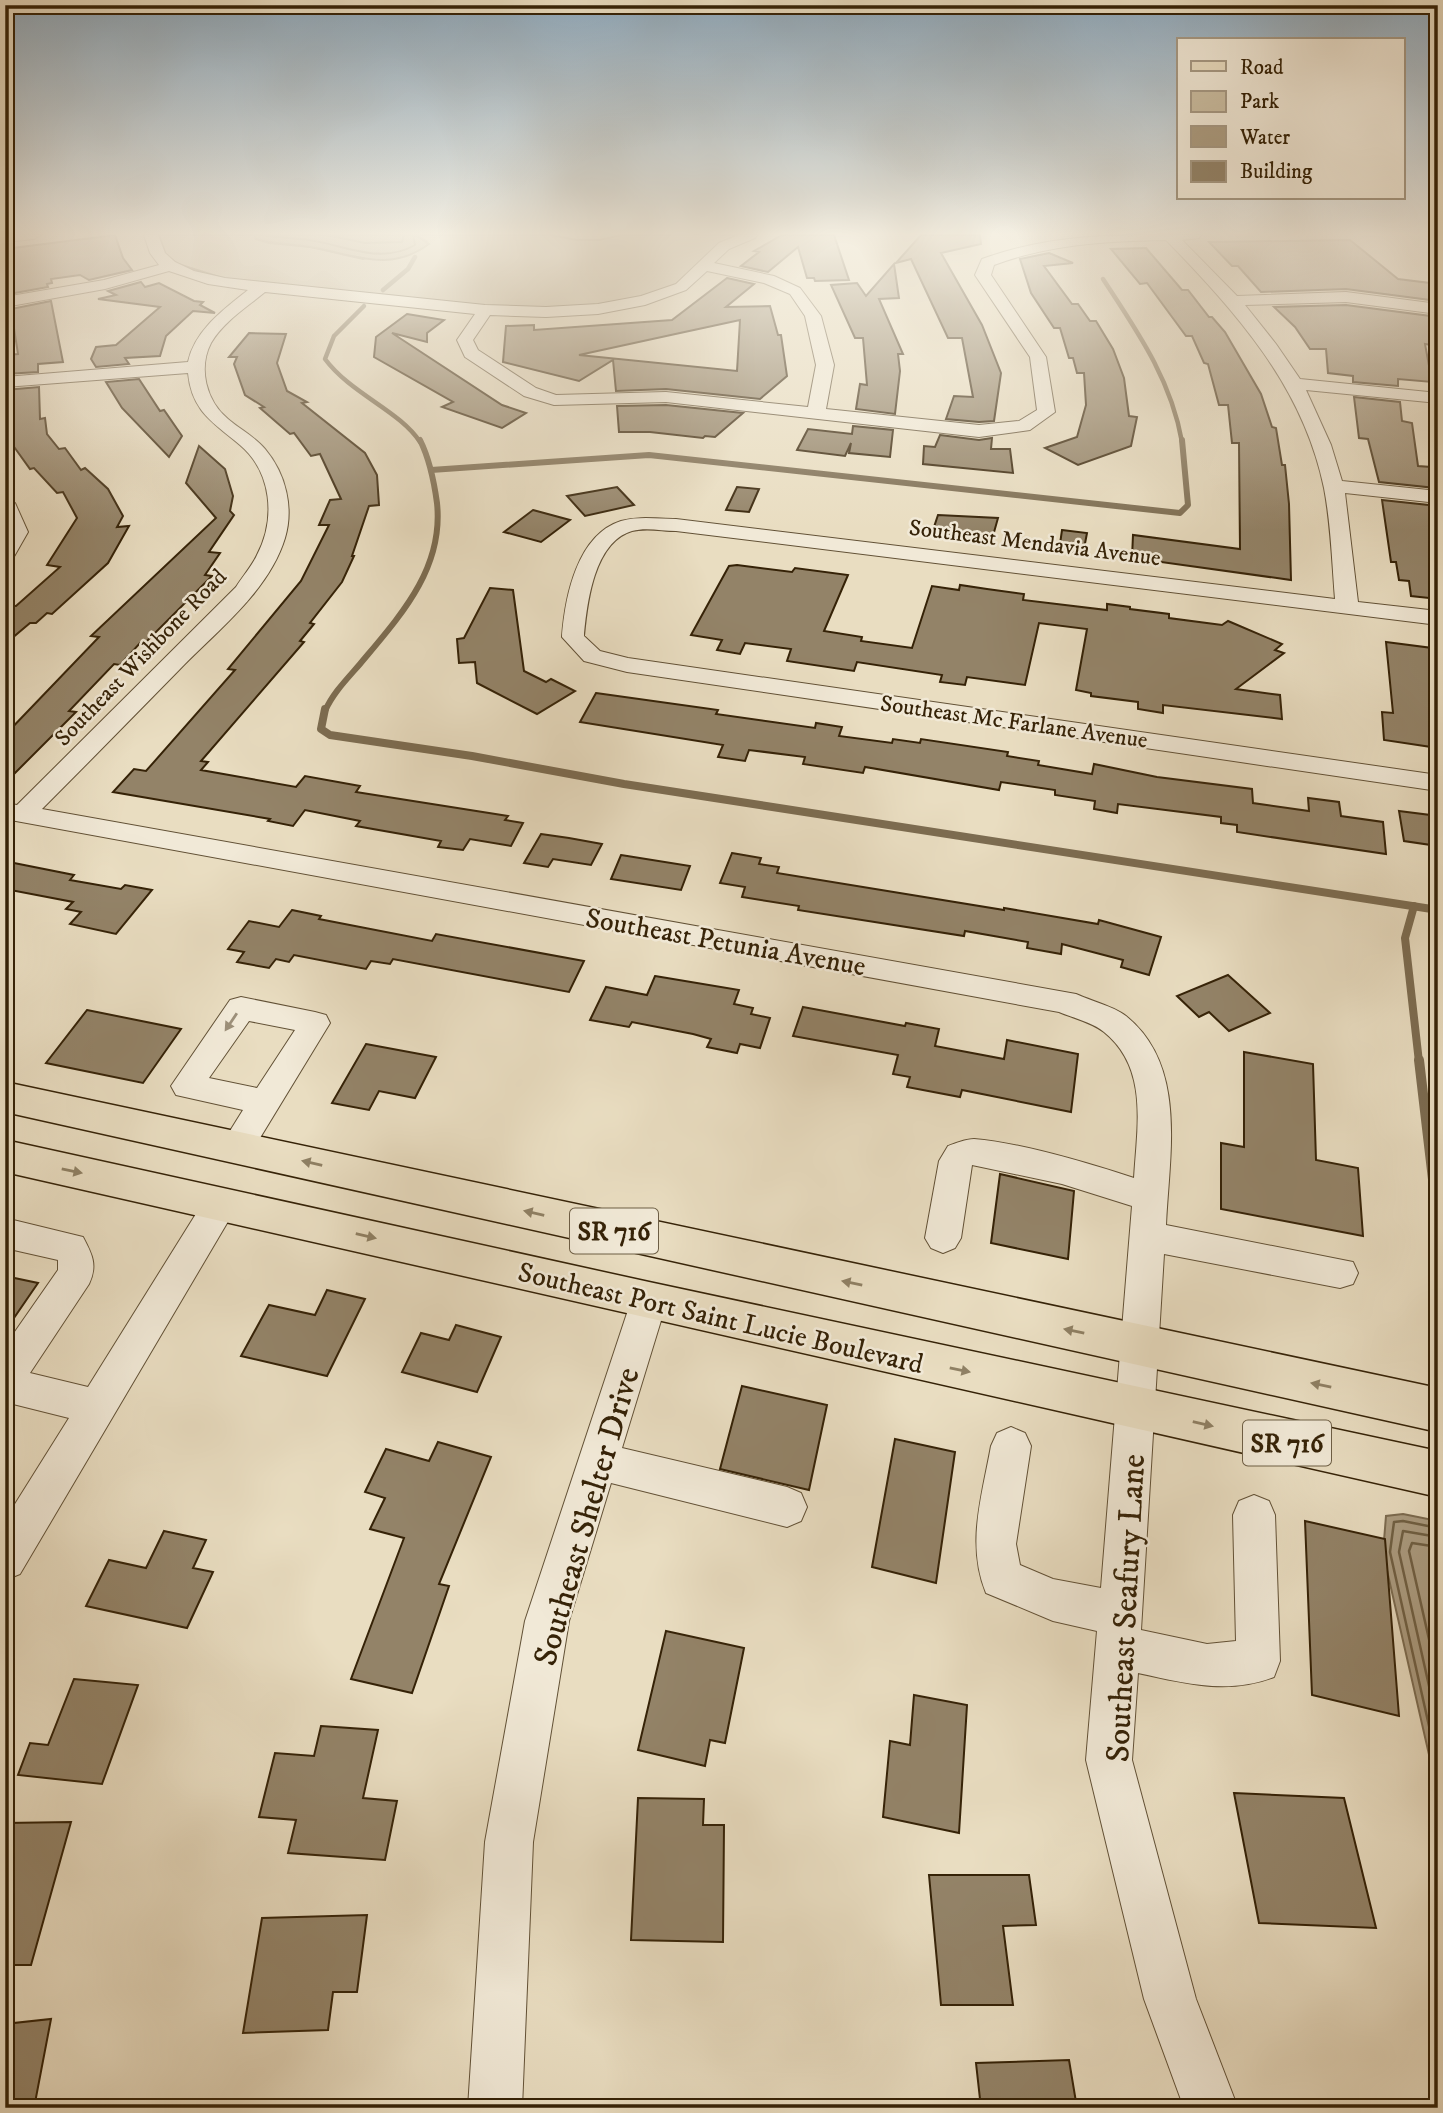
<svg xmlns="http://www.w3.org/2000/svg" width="1443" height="2113" viewBox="0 0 1443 2113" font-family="'IM FELL DW Pica',serif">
	<rect width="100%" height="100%" fill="#e9ddc1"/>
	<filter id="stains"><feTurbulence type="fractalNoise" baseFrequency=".00286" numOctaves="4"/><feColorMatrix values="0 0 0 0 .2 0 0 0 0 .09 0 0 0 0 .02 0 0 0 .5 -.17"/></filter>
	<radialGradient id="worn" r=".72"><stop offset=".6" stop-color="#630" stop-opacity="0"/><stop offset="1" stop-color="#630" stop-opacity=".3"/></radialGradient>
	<!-- green -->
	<path fill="#cabda1" stroke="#807054" stroke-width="2" d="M159 235H255L256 239 269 243 311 247 363 259 426 241 415 235H551L577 240H599L622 235H741L719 244 675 286 642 298 596 307 547 309 487 307 229 280 178 264 166 255Z"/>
	<!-- water -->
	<g fill="#ac9d82" stroke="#7c6c51" stroke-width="2">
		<path d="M255 235H415L429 244C388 274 354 254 310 247 291 244 273 244 256 239Z"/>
		<path d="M1403 1514 1438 1521V1794L1383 1553 1386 1516Z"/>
	</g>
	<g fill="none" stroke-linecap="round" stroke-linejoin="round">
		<!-- shore-far1 -->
		<g stroke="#706044" stroke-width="2">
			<path d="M265 235C279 238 294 238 309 240 345 245 380 265 415 245L413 235"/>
			<path d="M327 235 365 243 402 242 404 235"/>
		</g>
		<!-- shore -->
		<g stroke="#706044" stroke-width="2.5">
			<path d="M1438 1528 1403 1521 1394 1522 1390 1552 1438 1766"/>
			<path d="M1438 1537 1403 1531 1399 1552 1438 1726"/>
			<path d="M1438 1547 1412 1543 1409 1551 1438 1679"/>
		</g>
		<!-- stream-far3 -->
		<g stroke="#7c6c51" stroke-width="4.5">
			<path d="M1103 279C1137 331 1171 379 1182 442"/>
			<path d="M383 290 408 269 415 257"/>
			<path d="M364 306 334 336 325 359C351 394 400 411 420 442"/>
		</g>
		<!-- stream-far2 -->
		<g stroke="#7c6c51" stroke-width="6">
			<path d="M431 470 649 455 1180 513 1188 505 1182 440"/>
			<path d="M325 711C333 693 347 679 360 664 400 616 444 569 437 503 434 481 430 460 420 440"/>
		</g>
		<!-- stream-far1 -->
		<g stroke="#7c6c51" stroke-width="8">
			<path d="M325 709 321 729 330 735 472 756 624 784 1438 910"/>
			<path d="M1414 906 1405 938 1419 1062"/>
		</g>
		<!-- stream -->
		<path stroke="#7c6c51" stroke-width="10" d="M1419 1060 1438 1222"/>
	</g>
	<!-- building -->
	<g fill="#938368" stroke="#352207" stroke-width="2" fill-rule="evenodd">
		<path d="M115 235 123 258 132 270 89 280 80 275 51 279 52 283 47 284 48 287 9 294 8 286H5V249Z"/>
		<path d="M782 235H834L849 280 815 281 814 278H807L798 247 768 272 741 266 759 252 754 251Z"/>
		<path d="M921 235H980L981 244 941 253 982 325 1001 373 994 421 979 422 946 419 954 396 973 397 962 338H948L911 259 896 263Z"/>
		<path d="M1350 240 1398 279 1438 284V301L1346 289 1261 292 1238 266H1232L1209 242Z"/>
		<path d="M1146 248 1182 290H1188L1209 317H1212L1225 332 1261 394 1272 427 1276 428 1282 465H1285L1289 504 1291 580 1132 558 1133 535 1240 549 1239 443H1232L1228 405H1219L1208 364 1204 363 1192 336H1186L1147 283 1140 284 1111 249Z"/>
		<path d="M1049 253 1073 263 1044 266 1072 304H1078L1090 321H1096L1113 349 1124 378 1129 416 1137 417 1131 446 1078 465 1045 448 1077 437 1086 405 1084 373H1077L1073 358H1069L1060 328H1054L1031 293 1020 259Z"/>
		<path d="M894 264 899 298 879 299 903 354H898L900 371 895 414 856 409 860 384 867 385 863 338H855L831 285 857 283 866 296Z"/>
		<path d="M727 278 754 284 726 307 770 306 778 335H781L787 376 760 399 666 389 616 391 613 360 579 381 503 362 506 326 534 325V330L672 320ZM740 320 737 371 579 355 680 333Z"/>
		<path d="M141 282 145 287 159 283 194 301 203 302 200 305 215 313 193 311 166 336 160 356 125 358 129 364 96 367 91 359 96 347 116 345 160 307 98 299 116 295 108 291Z"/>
		<path d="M51 301 63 362 38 364V372L5 374V355L18 354 11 309Z"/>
		<path d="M1346 305 1438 317V346L1425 344 1432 382 1398 379V386L1353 382V376L1328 373 1326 349H1310L1295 327 1274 307Z"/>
		<path d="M407 314 444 320 427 333V342L392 333 502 405 526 413 502 428 442 407 453 402 374 357 376 337Z"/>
		<path d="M249 333 286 334 277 363 287 391 307 402 302 403 365 453 377 475 379 505 369 506 352 556H354L342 582 310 623 314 624 300 641 304 642 201 761 208 762 201 770 296 787 305 776 360 786 356 792 508 816 505 820 523 823 511 846 470 839 463 850 438 847 441 841 356 826 360 821 305 810 293 826 268 821 270 819 113 792 134 769 146 771 235 670 228 669 301 581 329 525H319L330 500 341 499 320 454 311 456 294 433 290 434 260 408 264 407 245 395 234 364 237 357H229Z"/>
		<path d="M139 379 160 411 164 410 182 436 169 457 122 408 106 382Z"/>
		<path d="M39 387 40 419 45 418 47 434 59 449 65 448 81 470 85 468 108 489 123 516 117 527 129 526 108 563 52 614 47 613 36 623H30L5 644V605L16 606 60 567 47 565 77 518 63 492 57 493 34 468 30 469 12 444 10 415 7 416 8 407 5 408V390Z"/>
		<path d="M1354 397 1400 402 1402 421 1412 423 1418 466 1431 467 1436 488 1379 482 1368 439 1359 438Z"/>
		<path d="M666 405 743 413 715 437 705 436 703 438 650 432H619L617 406Z"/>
		<path d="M853 426 893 430 890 457 849 453 851 443 845 456 797 450 808 429 852 434Z"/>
		<path d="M940 435 979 440 992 438 991 449H1010L1013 473 923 464 924 446 935 447Z"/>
		<path d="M199 446 225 469 233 496 230 511 234 515 209 552 220 553 205 575 212 576 144 644 140 643 120 665 114 664 69 711 76 712 5 783V735L99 637 91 636 216 518 186 483Z"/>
		<path d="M617 487 634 505 585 516 567 496Z"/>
		<path d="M737 487 759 489 749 512 726 510Z"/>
		<path d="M1382 500 1438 506V599L1411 596 1409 581 1399 580 1396 562H1391Z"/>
		<path d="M533 510 570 520 541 542 504 532Z"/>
		<path d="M938 515 998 518 991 543 931 536Z"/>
		<path d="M1062 530 1087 533 1083 554 1059 551Z"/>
		<path d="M737 565 792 572 795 568 848 575 824 631 862 637 861 641 912 648 932 586 959 590 960 585 987 589 1024 594 1023 600 1107 610V604L1130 607V609L1169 614V618L1222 625 1228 621 1282 644 1275 650 1284 653 1236 689 1280 695 1282 719 1163 705V713L1138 709V702L1091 696V693L1076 690 1087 629 1039 623 1025 685 967 677 965 685 940 682 942 675 857 662 854 671 787 661 791 649 745 643 740 654 717 650 722 640 691 635 729 566Z"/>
		<path d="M490 588 513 590 524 671 546 682 551 679 575 691 537 714 477 683 475 662 459 663 457 639 464 638Z"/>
		<path d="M1386 642 1432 648 1438 687V748L1384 740 1382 712 1393 713Z"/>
		<path d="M596 693 718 710 716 714 815 728 816 723 842 727 839 736 892 743 893 739 920 743 921 739 1008 752 1007 756 1039 761 1038 765 1092 774 1094 764 1157 777 1252 789 1253 803 1309 811 1308 798 1339 802 1341 816 1383 822 1386 854 1237 832V825L1221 823V817L1118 804 1117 813 1094 809 1095 801 1055 795V790L1001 782 999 790 865 767 863 773 803 764 805 757 749 750 745 761 718 757 723 745 580 722Z"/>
		<path d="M1399 811 1438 816V846L1404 841Z"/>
		<path d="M541 834 569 838 602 844 591 865 553 859 548 867 524 863Z"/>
		<path d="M732 853 761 858 759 864 779 867 777 873 1004 910V908L1098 924 1099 920 1161 937 1149 975 1121 967 1123 960 1062 944 1061 954 1027 948 1028 942 965 931 964 936 798 910 799 906 742 897 745 887 720 883Z"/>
		<path d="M621 855 690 866 681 890 611 879Z"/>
		<path d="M14 863 74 875 70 880 121 889 125 885 152 890 116 934 70 924 81 912 66 909 73 902 5 889V872Z"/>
		<path d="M292 910 321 916 319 919 432 941 436 934 584 961 569 992 393 959 390 964 371 961 366 969 294 955 289 962 276 959 269 968 237 962 244 952 228 949 249 921 279 927Z"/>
		<path d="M1228 975 1270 1013 1229 1031 1209 1012 1199 1017 1177 996Z"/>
		<path d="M655 976 739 990 734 1004 753 1008 751 1014 770 1018 760 1048 740 1044 737 1053 707 1047 711 1039 693 1034 632 1022 629 1027 590 1020 606 987 647 995Z"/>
		<path d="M803 1007 905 1026 906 1023 939 1029 935 1046 1004 1059 1007 1040 1078 1054 1071 1112 962 1090 960 1097 907 1087 910 1077 893 1074 898 1055 793 1036Z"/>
		<path d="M87 1010 181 1029 143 1083 46 1063Z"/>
		<path d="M366 1044 436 1057 415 1098 379 1091 369 1110 332 1103Z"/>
		<path d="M1244 1052 1313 1064 1316 1160 1358 1168 1363 1236 1221 1209V1143L1244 1147Z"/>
		<path d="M1000 1174 1074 1191 1068 1259 991 1243Z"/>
		<path d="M5 1276 38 1283 5 1331Z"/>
		<path d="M327 1290 365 1299 327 1376 241 1356 269 1305 315 1315Z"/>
		<path d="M456 1325 501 1337 477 1392 402 1372 421 1333 449 1340Z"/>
		<path d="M742 1386 827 1405 809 1490 720 1469Z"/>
		<path d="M895 1439 955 1452 936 1583 872 1567Z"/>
		<path d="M438 1442 491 1457 439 1584 449 1586 412 1693 351 1679 404 1538 370 1529 385 1498 365 1492 386 1449 429 1461Z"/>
		<path d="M1305 1521 1385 1539 1399 1716 1312 1695Z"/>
		<path d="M164 1531 206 1540 193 1568 213 1572 187 1628 86 1606 109 1560 146 1568Z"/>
		<path d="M666 1631 744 1648 725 1743 710 1740 705 1766 638 1750Z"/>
		<path d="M74 1679 138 1685 102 1784 18 1775 30 1743 48 1745Z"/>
		<path d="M914 1695 967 1705 959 1833 883 1817 890 1741 910 1745Z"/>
		<path d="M321 1726 378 1730 363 1798 397 1801 385 1860 288 1853 296 1820 259 1817 275 1753 314 1756Z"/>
		<path d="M1234 1793 1344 1798 1376 1928 1259 1923Z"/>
		<path d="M638 1798 704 1799 703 1825H724L723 1942 631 1940Z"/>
		<path d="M71 1822 31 1965H5V1823Z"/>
		<path d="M929 1875H1029L1036 1925 1003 1926 1013 2005H941Z"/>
		<path d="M367 1915 357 1992H333L328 2030 243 2033 262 1918Z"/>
		<path d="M51 2019 34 2108H5V2024Z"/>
		<path d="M1069 2060 1077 2108H981L976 2063Z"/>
	</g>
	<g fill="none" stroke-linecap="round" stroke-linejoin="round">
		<!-- minor casing -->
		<g stroke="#625136" stroke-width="2">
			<g id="minor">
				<path d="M5 235H41L34 239 5 242Z"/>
				<path d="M144 235H158L165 253 175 262 194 271 225 278 485 305 546 307 598 304 641 296 676 284 719 243 739 235H757L755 238 729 249 714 263 774 276 800 288 821 316 834 365 826 409 979 425 1019 421 1037 410 1030 357 975 275 982 259C1056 232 1123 235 1201 235L1199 238 1182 240 1237 296 1346 292 1438 304V314L1346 302 1245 305 1276 344 1300 379 1438 393V403L1306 390 1331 445 1342 481 1438 491V503L1345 493 1358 602 1438 611V625L676 531C662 531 646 527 632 531 594 542 587 603 584 636L600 651 628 658 1438 775V791L627 672 584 661 562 637C565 597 577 535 621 521 639 516 658 519 676 519L1335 599C1332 562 1331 524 1324 488 1303 386 1236 312 1166 240 1107 241 1050 244 994 265L991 275 1046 357 1055 412 1030 430 979 437 666 402 554 405 524 396 465 357 457 340 475 314 265 292C247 307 223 322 211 343 198 368 206 401 228 419 241 430 255 437 265 449 286 474 294 508 285 538 269 591 217 631 180 669 134 716 88 763 42 809L1076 994C1091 1001 1113 1006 1126 1016 1188 1066 1169 1155 1166 1225L1353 1262 1358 1273 1353 1284 1340 1288 1164 1254 1141 1630 1207 1644 1236 1641 1233 1515 1239 1501 1254 1495 1269 1501 1275 1515 1280 1661 1274 1677C1228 1695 1184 1683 1138 1673L1132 1760 1196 1999 1238 2108H1184L1144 1999 1086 1760 1097 1631 1053 1621 986 1593C966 1544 982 1496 991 1446L997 1433 1011 1427 1025 1433 1031 1446 1016 1544 1020 1565 1053 1579 1101 1588 1132 1206 1062 1184 972 1165 961 1238 955 1248 943 1253 931 1248 925 1238 939 1161 948 1146C956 1143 966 1139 974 1139 1022 1143 1088 1163 1134 1178 1137 1127 1149 1068 1104 1032 1092 1022 1073 1018 1059 1012L5 819V803L17 805 236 587C243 576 252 566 257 555 276 519 272 472 240 445 213 422 192 412 188 373L5 387V377L188 362C195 330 223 310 248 290L208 284 169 271 105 289 5 307V297L104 280 159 265 150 253ZM707 271 764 283 790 294 805 316 816 365 808 407 666 392 556 395 536 388 478 350 473 340 490 315 546 317 598 314 645 305 686 290Z"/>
				<path d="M1429 235H1438V239L1431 238Z"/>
				<path d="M5 497 15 503 28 532 12 560 5 562V537L8 532Z"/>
				<path d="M241 997 315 1012 326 1015 330 1023 249 1156 237 1160 225 1156 220 1147 243 1110 176 1095 171 1086 230 1000ZM249 1021 295 1030 257 1088 209 1078Z"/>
				<path d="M221 1189 233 1193 238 1203 233 1213 20 1574 5 1580V1520L69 1418 5 1402V1346L58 1270V1260L5 1248V1218L83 1237C92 1254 98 1265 89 1284L30 1373 88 1387 209 1193Z"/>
				<path d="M649 1285 662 1290 667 1301 622 1448 787 1487 801 1493 807 1507 801 1521 787 1527 611 1483 569 1621 533 1842 522 2108H468L485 1842 525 1621 631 1301 636 1290Z"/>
			</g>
		</g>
		<!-- major casing -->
		<g stroke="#352207" stroke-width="3">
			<g id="major">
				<path d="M5 1082 1438 1388V1432L5 1112Z"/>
				<path d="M5 1140 649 1282 1438 1451V1497L5 1172Z"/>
			</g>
		</g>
		<!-- minor -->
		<use href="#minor" fill="#f1e9d7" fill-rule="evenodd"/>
		<!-- major -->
		<use href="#major" fill="#e9ddc1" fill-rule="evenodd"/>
	</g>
	<!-- one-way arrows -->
	<defs><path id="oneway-solid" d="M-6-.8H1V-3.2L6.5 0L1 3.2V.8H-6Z" transform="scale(1.75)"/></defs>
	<use fill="#9c8f79" href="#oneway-solid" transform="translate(231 1022) rotate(124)"/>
	<g fill="#8f8064">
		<use href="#oneway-solid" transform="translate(312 1163) rotate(-167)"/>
		<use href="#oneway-solid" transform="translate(72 1171) rotate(12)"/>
		<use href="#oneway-solid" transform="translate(534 1213) rotate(-167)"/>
		<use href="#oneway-solid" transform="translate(366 1236) rotate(13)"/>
		<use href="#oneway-solid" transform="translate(852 1283) rotate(-168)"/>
		<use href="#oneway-solid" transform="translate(1074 1331) rotate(-168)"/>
		<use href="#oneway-solid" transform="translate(960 1370) rotate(12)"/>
		<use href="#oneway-solid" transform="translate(1321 1385) rotate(-168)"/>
		<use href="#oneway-solid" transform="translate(1203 1424) rotate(13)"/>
	</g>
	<!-- sky -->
	<linearGradient id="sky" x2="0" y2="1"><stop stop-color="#90abbf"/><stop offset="0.44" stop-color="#f5f0e3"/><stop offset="1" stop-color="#f5f0e3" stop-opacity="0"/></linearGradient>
	<rect width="1443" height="530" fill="url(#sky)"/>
	<g text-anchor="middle" stroke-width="5" stroke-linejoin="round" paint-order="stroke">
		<!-- far-street labels -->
		<g font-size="23" fill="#352207" stroke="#f1e9d7">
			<text transform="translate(1035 542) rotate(7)" y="8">Southeast Mendavia Avenue</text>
			<text transform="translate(140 657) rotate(-46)" y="8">Southeast Wishbone Road</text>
			<text transform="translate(1014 721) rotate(8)" y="8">Southeast Mc Farlane Avenue</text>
		</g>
		<!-- shield labels -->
		<g fill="#f1e9d7" stroke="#6d5e45" stroke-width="2">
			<rect x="570" y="1208.5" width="88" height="45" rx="5"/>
			<rect x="1243" y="1420.5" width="88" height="45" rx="5"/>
		</g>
		<g font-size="26" font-weight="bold" fill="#352207">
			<text x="614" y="1240">SR 716</text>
			<text x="1287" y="1452">SR 716</text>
		</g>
		<!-- street labels -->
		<g font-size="28" fill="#352207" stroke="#f1e9d7">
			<text transform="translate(726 941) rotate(10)" y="10">Southeast Petunia Avenue</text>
			<text transform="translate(721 1317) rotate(13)" y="10">Southeast Port Saint Lucie Boulevard</text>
		</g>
		<!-- near-street labels -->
		<g font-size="33" fill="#352207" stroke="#f1e9d7">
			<text transform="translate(585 1516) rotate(-74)" y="12">Southeast Shelter Drive</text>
			<text transform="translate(1124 1608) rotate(-87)" y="12">Southeast Seafury Lane</text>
		</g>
	</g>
	<!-- margin -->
	<rect width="1443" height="2113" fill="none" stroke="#e9ddc1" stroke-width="28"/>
	<rect x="7" y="7" width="1429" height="2099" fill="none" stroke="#352207" stroke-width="3.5"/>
	<rect x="14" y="14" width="1415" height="2085" fill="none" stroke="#352207" stroke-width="2"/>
	<!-- legend -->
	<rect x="1177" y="38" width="228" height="161" fill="#f1e9d7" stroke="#a69984" stroke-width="2"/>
	<rect x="1191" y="61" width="35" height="10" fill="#e9ddc1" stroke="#a69984" stroke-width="2"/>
	<text x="1240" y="74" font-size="21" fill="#352207">Road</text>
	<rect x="1191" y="91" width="35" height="21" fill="#cabda1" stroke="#a69984" stroke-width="2"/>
	<text x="1240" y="108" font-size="21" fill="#352207">Park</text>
	<rect x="1191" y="126" width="35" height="21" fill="#ac9d82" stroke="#a69984" stroke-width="2"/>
	<text x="1240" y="144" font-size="21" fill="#352207">Water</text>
	<rect x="1191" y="161" width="35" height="21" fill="#938368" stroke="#a69984" stroke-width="2"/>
	<text x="1240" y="178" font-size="21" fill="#352207">Building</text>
	<rect width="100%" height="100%" filter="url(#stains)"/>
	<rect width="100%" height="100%" fill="url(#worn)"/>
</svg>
